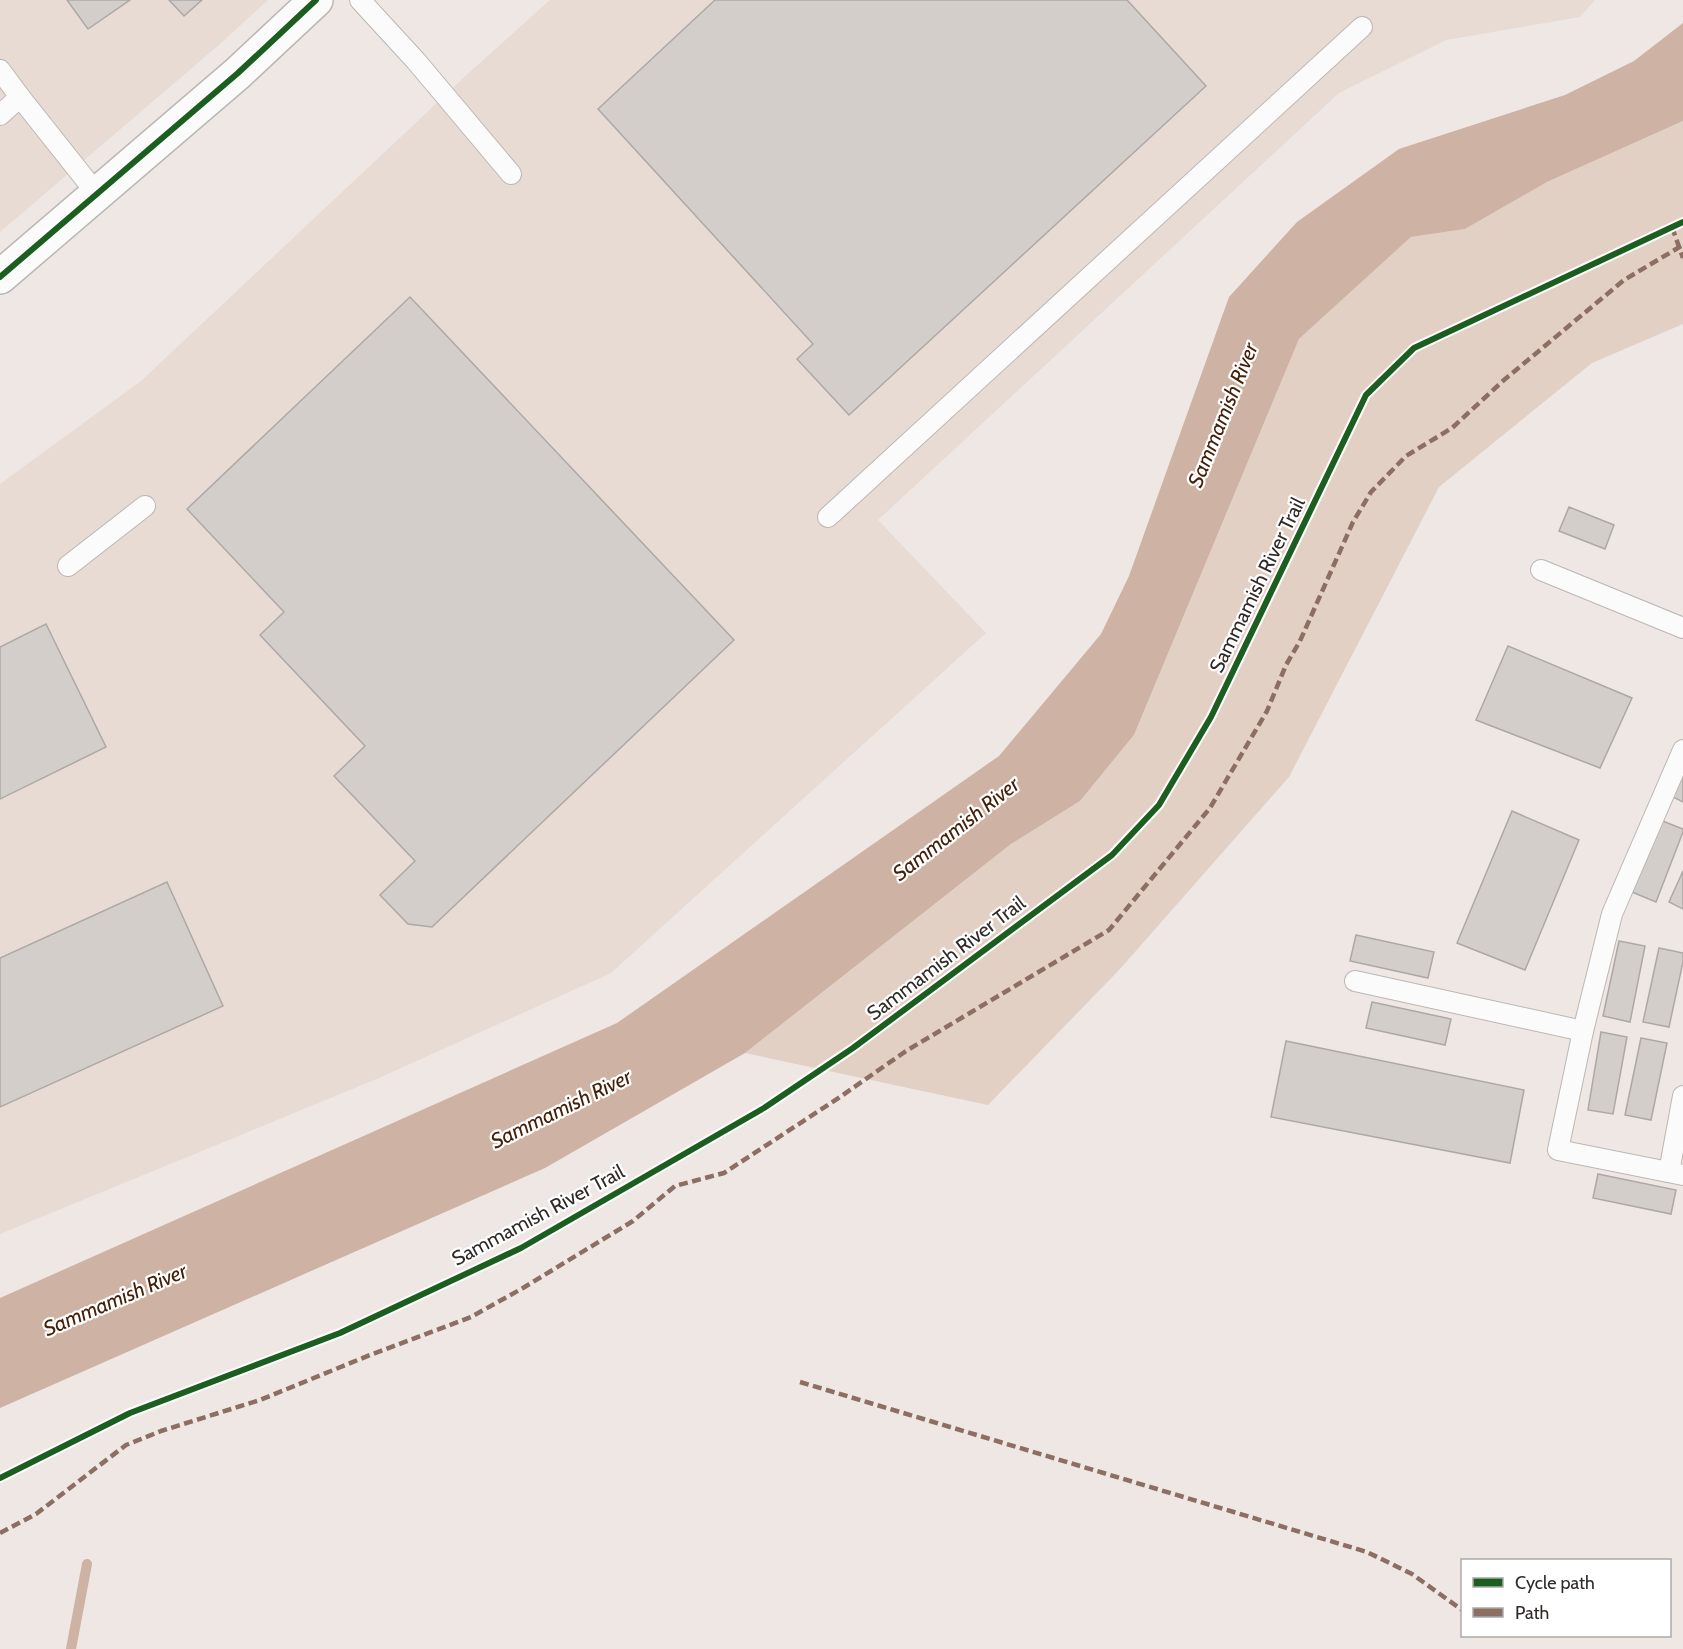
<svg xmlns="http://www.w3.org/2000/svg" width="1683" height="1649" viewBox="0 0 1683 1649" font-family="Cabin,sans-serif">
	<rect width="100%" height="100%" fill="#eee7e4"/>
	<!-- built -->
	<g fill="#e8dbd3">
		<path d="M0 0H268L220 44 0 232Z"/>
		<path d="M550 0H1595L1580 17 1446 40 1339 93 878 520 986 633 611 973 379 1078 0 1234V484L141 381 472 70Z"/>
	</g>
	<!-- green -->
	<path fill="#e3d0c5" d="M1683 121V324L1592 363 1439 487 1289 777 1120 969 988 1105 745 1053 1011 844 1080 801 1134 735 1299 339 1411 237 1465 229 1547 182Z"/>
	<!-- water -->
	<path fill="#ceb2a3" d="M1683 23V121L1547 182 1465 229 1411 237 1299 339 1134 735 1080 801 1011 844 745 1053 545 1168 0 1408V1298L617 1023 999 756 1101 634 1129 576 1229 297 1297 222 1399 149 1565 95 1634 61Z"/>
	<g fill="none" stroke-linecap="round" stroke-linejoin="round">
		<!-- stream -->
		<path stroke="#ceb2a3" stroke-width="10" d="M71 1649 87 1564"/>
	</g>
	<!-- building -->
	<g fill="#d4cecb" stroke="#ada8a6" stroke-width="1.5">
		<path d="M67 0H130L88 29Z"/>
		<path d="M169 0H202L184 16Z"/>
		<path d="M715 0H1127L1206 86 849 415 797 359 813 344 598 109Z"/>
		<path d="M410 297 734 640 432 927 408 924 380 895 415 861 334 776 365 746 260 635 284 612 187 509Z"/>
		<path d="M1569 507 1614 525 1605 549 1559 531Z"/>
		<path d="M46 624 106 747 0 799V647Z"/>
		<path d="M1508 646 1632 698 1600 768 1476 720Z"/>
		<path d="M1683 763V802L1669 795Z"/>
		<path d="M1512 811 1579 840 1525 970 1457 943Z"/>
		<path d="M1660 820 1683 829V832L1656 902 1632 892Z"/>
		<path d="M1683 871V909L1669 902Z"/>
		<path d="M167 882 223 1006 0 1107V958Z"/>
		<path d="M1356 935 1434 952 1428 978 1350 961Z"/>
		<path d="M1619 941 1645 946 1630 1022 1603 1016Z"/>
		<path d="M1659 948 1683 953V962L1669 1027 1643 1022Z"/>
		<path d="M1372 1002 1451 1019 1445 1045 1366 1028Z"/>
		<path d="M1601 1032 1627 1037 1613 1114 1588 1110Z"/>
		<path d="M1641 1038 1667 1043 1651 1120 1625 1115Z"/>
		<path d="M1286 1041 1524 1090 1510 1163 1271 1117Z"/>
		<path d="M1598 1174 1676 1190 1671 1214 1593 1198Z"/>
	</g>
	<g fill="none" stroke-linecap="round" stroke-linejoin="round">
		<!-- service casing -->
		<g stroke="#bcb7b4" stroke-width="22">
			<g id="service">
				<path d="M360 0 416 61 511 174"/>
				<path d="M0 70 20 97 0 115"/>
				<path d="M20 97 97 194"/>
				<path d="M828 517 1362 27"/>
				<path d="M68 566 145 506"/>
				<path d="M1541 570 1683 628"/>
				<path d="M1683 750 1612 914 1583 1031 1558 1150 1683 1175"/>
				<path d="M1355 981 1583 1031"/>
				<path d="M1669 1172 1683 1096"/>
			</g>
		</g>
		<!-- primary casing -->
		<g stroke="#bcb7b4" stroke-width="36">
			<path id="primary" d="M0 277 238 73 316 0"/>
		</g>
		<!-- service -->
		<use href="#service" stroke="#fcfbfb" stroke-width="20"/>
		<!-- primary -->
		<use href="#primary" stroke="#fcfbfb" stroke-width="33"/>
		<!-- quiet -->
		<g stroke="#8d6e63" stroke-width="4.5" stroke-dasharray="9 4.5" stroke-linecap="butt">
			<path d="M1672 227 1683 258"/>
			<path d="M800 1382 1367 1552 1412 1574 1462 1610"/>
			<path d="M0 1533 36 1514 126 1445 161 1431 260 1400 370 1355 471 1317 523 1288 633 1221 675 1186 724 1173 840 1097 906 1051 1109 930 1210 808 1267 711 1286 665 1300 641 1353 522 1371 492 1406 456 1452 428 1504 380 1624 280 1683 245"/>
		</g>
		<!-- cycleway casing -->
		<g stroke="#fff" stroke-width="10">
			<g id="cycleway">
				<path d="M0 277 238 73 316 0"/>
				<path d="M0 1478 130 1413 340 1333 521 1248 764 1108 853 1048 1112 855 1159 805 1211 717 1366 395 1414 348 1683 222"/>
			</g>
		</g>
		<!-- cycleway -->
		<use href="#cycleway" stroke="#1b5e20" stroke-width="6"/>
	</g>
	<g text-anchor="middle" stroke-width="4.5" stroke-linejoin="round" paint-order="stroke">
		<!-- street labels -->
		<g font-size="20" fill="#2f2a28" stroke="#fff">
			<text transform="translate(1257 585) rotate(-64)" y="7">Sammamish River Trail</text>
			<text transform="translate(946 958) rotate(-37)" y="7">Sammamish River Trail</text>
			<text transform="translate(538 1215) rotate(-28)" y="7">Sammamish River Trail</text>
		</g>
		<!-- water labels -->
		<g font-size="21" font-style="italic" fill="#452008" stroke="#fff">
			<text transform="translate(1223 415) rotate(-68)" y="7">Sammamish River</text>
			<text transform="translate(956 829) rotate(-38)" y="7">Sammamish River</text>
			<text transform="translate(561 1109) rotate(-26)" y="7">Sammamish River</text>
			<text transform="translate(115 1300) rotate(-23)" y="7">Sammamish River</text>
		</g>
	</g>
	<!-- legend -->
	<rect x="1461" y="1559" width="210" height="78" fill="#ffffff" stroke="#acaaa9" stroke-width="1.5"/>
	<rect x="1473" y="1578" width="30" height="9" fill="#1b5e20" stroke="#acaaa9" stroke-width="1.5"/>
	<text x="1515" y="1589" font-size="18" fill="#2f2a28">Cycle path</text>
	<rect x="1473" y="1608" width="30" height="9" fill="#8d6e63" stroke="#acaaa9" stroke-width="1.5"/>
	<text x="1515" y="1619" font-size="18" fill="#2f2a28">Path</text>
</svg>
